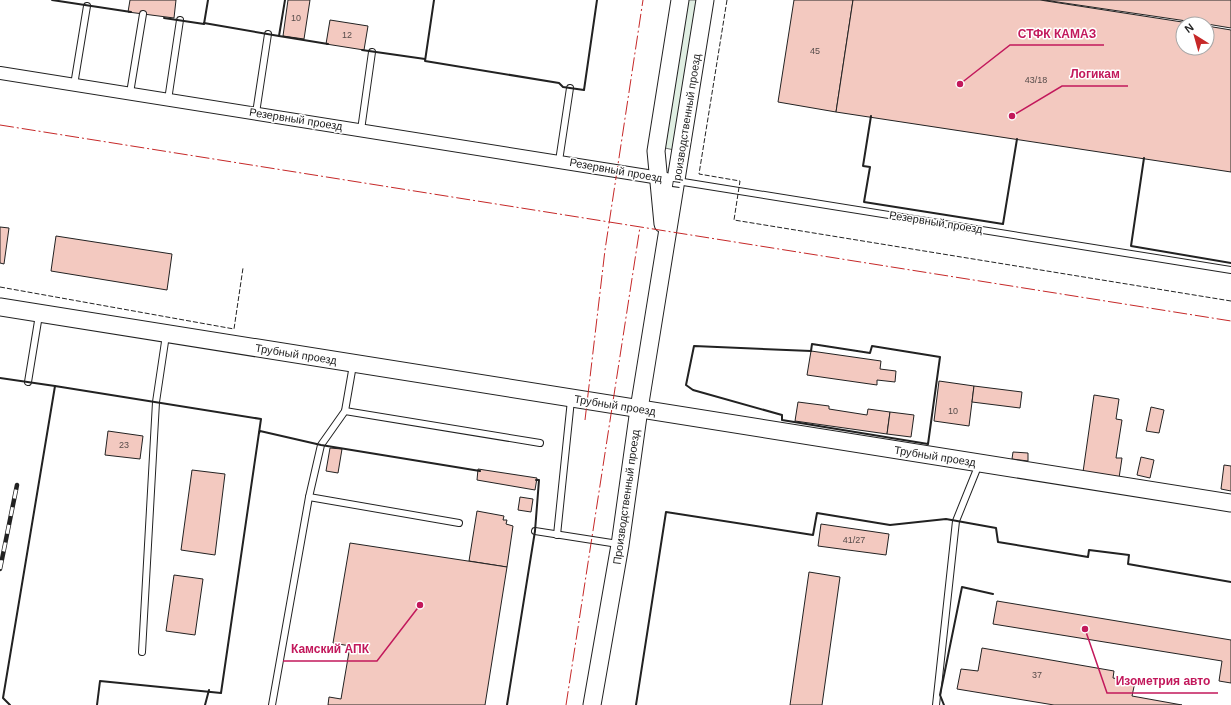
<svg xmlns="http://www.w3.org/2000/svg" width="1231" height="705" viewBox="0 0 1231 705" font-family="Arial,sans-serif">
	<rect width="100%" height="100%" fill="#fff"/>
	<!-- green -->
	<path fill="#e0efe3" stroke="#6f6f6f" d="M688 0H697L674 150 665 148Z"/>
	<!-- building -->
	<g fill="#f3c9c0" stroke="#222">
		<path d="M130 0H176L174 18 128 12Z"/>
		<path d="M288 0H310L304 39 283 36Z"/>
		<path d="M794 0H853L836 112 778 102Z"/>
		<path d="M853 0H1040L1195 24H1183V48H1207V26L1231 30V172L836 112Z"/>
		<path d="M1044 0H1231V28L1207 24Z"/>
		<path d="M330 20 368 26 364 50 326 44Z"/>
		<path d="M0 227 9 228 4 264 0 263Z"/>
		<path d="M56 236 172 254 167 290 51 271Z"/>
		<path d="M811 351 881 361 880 369 896 371 895 382 877 380V385L807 375Z"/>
		<path d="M939 381 974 386 969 426 934 421Z"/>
		<path d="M974 386 1022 392 1020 408 972 402Z"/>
		<path d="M1094 395 1119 399 1116 419 1122 420 1116 458H1122L1119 478 1083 472Z"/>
		<path d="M798 402 829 406V409L867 415 868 409 890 412 887 434 795 421Z"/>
		<path d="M1151 407 1164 410 1159 433 1146 431Z"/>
		<path d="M890 412 914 415 911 437 887 434Z"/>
		<path d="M108 431 143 436 140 459 105 455Z"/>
		<path d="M330 448 342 449 338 473 326 471Z"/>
		<path d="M1013 452 1028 453V461L1012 459Z"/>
		<path d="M1141 457 1154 460 1150 478 1137 475Z"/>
		<path d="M1224 465 1231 466V491L1221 489Z"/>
		<path d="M478 469 537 478 535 490 477 480Z"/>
		<path d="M192 470 225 474 215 555 181 550Z"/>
		<path d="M520 497 533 499 531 512 518 510Z"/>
		<path d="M477 511 504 516 503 520H507L506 524 513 526 507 567 469 561Z"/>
		<path d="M821 524 889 534 886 555 818 546Z"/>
		<path d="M350 543 507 567 485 705H328L329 697 341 699 350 646 333 643Z"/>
		<path d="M809 572 840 577 822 705H790Z"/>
		<path d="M174 575 203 579 195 635 166 631Z"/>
		<path d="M997 601 1231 640V683L1219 681 1222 661 993 624Z"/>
		<path d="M982 648 1114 671 1113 678 1135 682 1132 696 1182 705H1054L957 689 961 669 978 671Z"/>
	</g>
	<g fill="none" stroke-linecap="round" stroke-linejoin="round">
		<!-- lane casing -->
		<g stroke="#222" stroke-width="8">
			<g id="lane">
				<path d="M74 85 87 6"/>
				<path d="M130 93 143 14"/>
				<path d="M168 100 180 20"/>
				<path d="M256 113 268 34"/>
				<path d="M361 130 372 52"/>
				<path d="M559 161 570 88"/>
				<path d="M677 181 1231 270"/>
				<path d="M28 382 39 315"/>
				<path d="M345 411 540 443"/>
				<path d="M309 497 459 523"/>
				<path d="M535 531 618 544"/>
				<path d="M557 535 571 400"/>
				<path d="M142 652 156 402 166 335"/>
				<path d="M272 705 309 497 321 445 345 411 353 365"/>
				<path d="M936 705 956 521 979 464"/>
			</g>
		</g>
		<!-- street casing -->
		<g stroke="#222" stroke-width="14">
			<path id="street" d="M0 73 666 179"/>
		</g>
		<!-- secondary casing -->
		<g stroke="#222" stroke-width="19">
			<g id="secondary">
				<path d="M663 224 656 151 680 0"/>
				<path d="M0 307 1231 503"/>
				<path d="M592 705 620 545 639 409 705 0"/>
			</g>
		</g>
		<!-- lane -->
		<use href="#lane" stroke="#fff" stroke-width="6"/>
		<!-- street -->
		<use href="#street" stroke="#fff" stroke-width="12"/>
		<!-- secondary -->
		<use href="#secondary" stroke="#fff" stroke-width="17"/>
		<!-- rail casing -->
		<g stroke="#222" stroke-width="4.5">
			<path id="rail" d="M0 569 17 485"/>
		</g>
		<!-- rail -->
		<use href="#rail" stroke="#fff" stroke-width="3" stroke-dasharray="9" stroke-linecap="butt"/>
		<!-- fence -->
		<g stroke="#222" stroke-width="1" stroke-dasharray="5 2" stroke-linecap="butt">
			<path d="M727 0 699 174 740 181 734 220 1231 301"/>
			<path d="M0 287 234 329 243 268"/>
		</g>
		<!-- wall -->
		<g stroke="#222" stroke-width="2">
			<path d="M52 0 131 12"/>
			<path d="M285 0 279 36 328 44"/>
			<path d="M434 0 425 61 559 83 563 87 584 90 597 0"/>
			<path d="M164 18 204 24 208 0"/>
			<path d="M204 23 279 36"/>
			<path d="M362 50 425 59"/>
			<path d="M871 116 863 166 870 167 864 202 1003 224 1017 139"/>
			<path d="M1144 158 1131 246 1231 263"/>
			<path d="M812 344 870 353 872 346 940 357 928 444 782 420V415L693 390 686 385 694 346 811 351Z"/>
			<path d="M0 378 55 386"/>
			<path d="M259 433 260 431 321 445 480 471"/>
			<path d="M10 705 3 698 55 386 261 419 221 693 100 681 97 705"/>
			<path d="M205 705 209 690"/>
			<path d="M507 705 535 531 539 480H536"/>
			<path d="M636 705 666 512 813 535 817 513 890 525 946 519 996 528 998 542 1088 557 1089 550 1129 555 1128 564 1231 582"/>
			<path d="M944 705 940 695 962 587 993 594"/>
		</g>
		<!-- power -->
		<g stroke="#c62828" stroke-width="1" stroke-dasharray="14 3 2 3" stroke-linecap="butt">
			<path d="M0 125 1231 321"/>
			<path d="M585 420 605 250 643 0"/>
			<path d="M566 705 640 227"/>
		</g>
	</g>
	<g text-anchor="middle" stroke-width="3" stroke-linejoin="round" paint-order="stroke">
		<!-- number labels -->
		<g font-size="9" fill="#564c4a">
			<text x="296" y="21">10</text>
			<text x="347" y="38">12</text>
			<text x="815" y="54">45</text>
			<text x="1036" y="83">43/18</text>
			<text x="953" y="414">10</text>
			<text x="124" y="448">23</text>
			<text x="854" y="543">41/27</text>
			<text x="1037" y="678">37</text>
		</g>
		<!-- street labels -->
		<g font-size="11" fill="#222" stroke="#fff">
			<text transform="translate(296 119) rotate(9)" y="4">Резервный проезд</text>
			<text transform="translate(686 121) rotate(-81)" y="4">Производственный проезд</text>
			<text transform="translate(616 170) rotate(10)" y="4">Резервный проезд</text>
			<text transform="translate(936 222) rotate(9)" y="4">Резервный проезд</text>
			<text transform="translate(296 354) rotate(9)" y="4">Трубный проезд</text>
			<text transform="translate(615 405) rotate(9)" y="4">Трубный проезд</text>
			<text transform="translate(935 456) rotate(9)" y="4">Трубный проезд</text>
			<text transform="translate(626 497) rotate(-82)" y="4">Производственный проезд</text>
		</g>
	</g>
	<!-- callouts -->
	<path fill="none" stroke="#c2185b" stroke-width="1.5" d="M960 84L1010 45H1104M1012 116L1062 86H1128M420 605L377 661H283M1085 629L1107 693H1218"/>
	<g fill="#c2185b" stroke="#fff" stroke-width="1.5">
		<circle cx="960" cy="84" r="4"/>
		<circle cx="1012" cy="116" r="4"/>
		<circle cx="420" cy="605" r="4"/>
		<circle cx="1085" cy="629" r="4"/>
	</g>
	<g font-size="12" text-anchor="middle" font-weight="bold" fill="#c2185b" stroke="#fff" stroke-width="3" stroke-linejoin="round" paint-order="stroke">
		<text x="1057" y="38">СТФК КАМАЗ</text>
		<text x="1095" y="78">Логикам</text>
		<text x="330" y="653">Камский АПК</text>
		<text x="1163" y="685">Изометрия авто</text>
	</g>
	<!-- north arrow -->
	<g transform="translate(1195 36) rotate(323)"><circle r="19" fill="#ffffff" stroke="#a7a7a7"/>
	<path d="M0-3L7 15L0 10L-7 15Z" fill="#c62828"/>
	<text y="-6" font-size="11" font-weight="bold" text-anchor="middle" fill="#222222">N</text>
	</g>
</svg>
